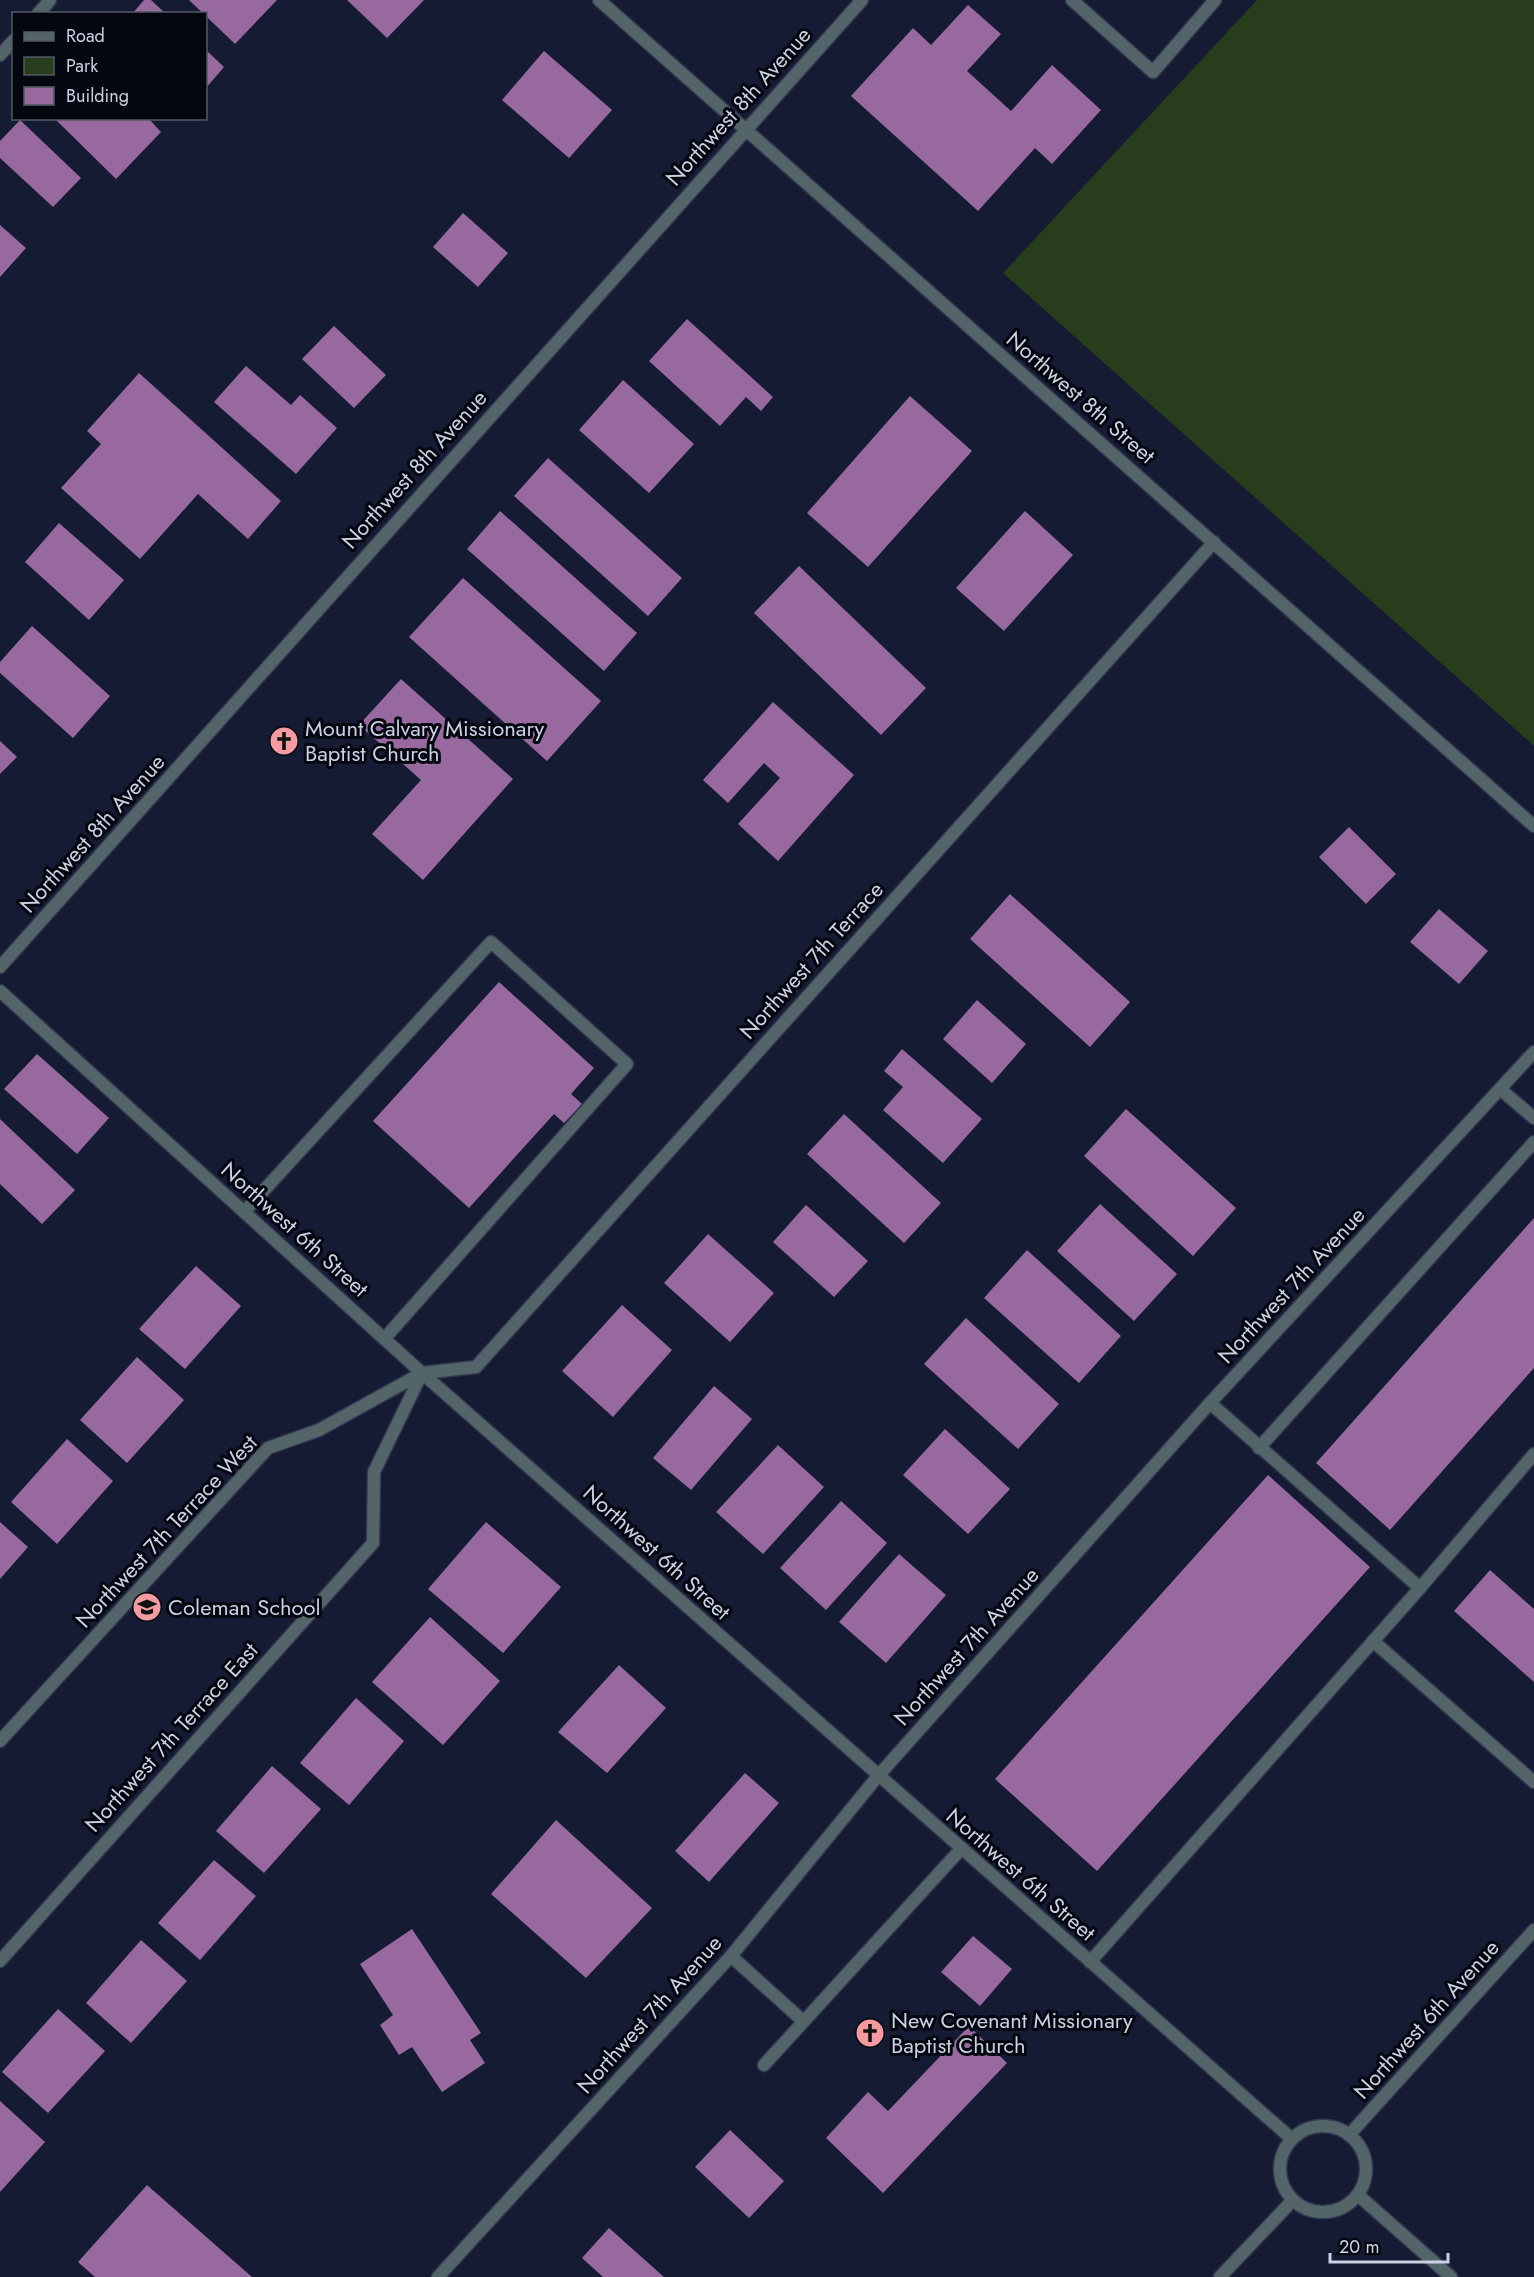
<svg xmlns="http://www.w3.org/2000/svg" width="1534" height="2277" viewBox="0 0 1534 2277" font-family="Jost,sans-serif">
	<rect width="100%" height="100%" fill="#141b33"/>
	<!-- green -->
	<path fill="#283d1b" d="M1257 0H1534V746L1003 273Z"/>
	<!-- building -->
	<g fill="#98699f">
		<path d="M144 0H151L166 14H132Z"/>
		<path d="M189 0H277L235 44Z"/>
		<path d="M347 0H424L387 38Z"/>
		<path d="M968 5 1001 34 967 71 1011 111 1052 65 1101 110 1052 164 1035 148 978 211 851 96 913 28 931 45Z"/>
		<path d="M206 50 224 67 206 88Z"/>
		<path d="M544 51 612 110 569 158 502 100Z"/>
		<path d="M54 118H148L161 132 116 179Z"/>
		<path d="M20 120 81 178 53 207 0 158V141Z"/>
		<path d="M463 213 508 253 478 287 433 247Z"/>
		<path d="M0 225 26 248 0 277Z"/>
		<path d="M687 319 773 397 761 411 746 397 720 426 649 361Z"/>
		<path d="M334 326 386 375 354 408 302 359Z"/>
		<path d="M246 366 291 405 300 395 337 428 296 474 214 402Z"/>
		<path d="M139 373 281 501 248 539 198 494 140 559 61 488 101 444 87 431Z"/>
		<path d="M623 380 694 444 649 493 579 430Z"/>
		<path d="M910 396 972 451 868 567 807 513Z"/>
		<path d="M548 458 682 578 648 616 514 496Z"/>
		<path d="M500 511 637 633 604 671 467 549Z"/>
		<path d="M1025 511 1073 555 1004 631 956 588Z"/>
		<path d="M59 523 124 580 89 620 25 562Z"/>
		<path d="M799 566 926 688 881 735 754 613Z"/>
		<path d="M463 578 601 701 547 761 409 637Z"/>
		<path d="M32 626 110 696 73 738 0 673V662Z"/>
		<path d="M401 679 513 779 423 880 372 834 421 780 359 725Z"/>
		<path d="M773 702 854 775 778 861 738 824 780 778 764 763 728 803 703 780Z"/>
		<path d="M0 741 17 757 0 774Z"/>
		<path d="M1349 827 1396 874 1366 904 1319 857Z"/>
		<path d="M1010 894 1130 1002 1090 1047 970 939Z"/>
		<path d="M1439 909 1488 951 1459 984 1410 942Z"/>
		<path d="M499 982 594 1068 571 1094 582 1104 564 1123 554 1114 469 1208 373 1121Z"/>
		<path d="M977 1000 1026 1044 992 1083 943 1039Z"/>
		<path d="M902 1049 982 1119 943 1163 883 1110 903 1087 884 1071Z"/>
		<path d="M37 1054 109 1118 77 1154 4 1089Z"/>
		<path d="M1126 1109 1236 1208 1193 1256 1084 1156Z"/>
		<path d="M844 1114 941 1203 904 1243 807 1154Z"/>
		<path d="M0 1119 75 1190 42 1224 0 1184Z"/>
		<path d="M1100 1204 1177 1274 1134 1321 1057 1251Z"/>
		<path d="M806 1205 868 1261 834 1297 773 1242Z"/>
		<path d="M1534 1218V1368L1390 1530 1316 1463Z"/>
		<path d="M708 1234 774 1293 730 1342 664 1283Z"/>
		<path d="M1027 1250 1121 1336 1079 1383 984 1298Z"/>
		<path d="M196 1266 241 1306 185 1369 139 1329Z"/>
		<path d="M622 1305 672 1350 613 1417 562 1371Z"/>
		<path d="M966 1318 1059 1404 1018 1449 924 1364Z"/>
		<path d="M137 1357 184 1400 127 1463 80 1420Z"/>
		<path d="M714 1386 752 1419 691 1490 653 1458Z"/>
		<path d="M945 1429 1010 1489 968 1534 903 1475Z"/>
		<path d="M67 1439 113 1481 57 1544 11 1502Z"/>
		<path d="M778 1445 824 1487 763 1554 716 1512Z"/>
		<path d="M1268 1475 1370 1567 1097 1871 995 1779Z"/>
		<path d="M841 1501 887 1543 826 1610 780 1568Z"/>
		<path d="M0 1522 28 1547 0 1579Z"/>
		<path d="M486 1522 561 1587 503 1653 428 1589Z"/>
		<path d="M899 1554 946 1595 886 1663 839 1622Z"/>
		<path d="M1490 1570 1534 1609V1682L1454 1611Z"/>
		<path d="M430 1617 500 1681 443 1745 372 1682Z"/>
		<path d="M619 1665 666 1708 607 1773 558 1732Z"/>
		<path d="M356 1698 404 1741 349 1805 300 1763Z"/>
		<path d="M272 1766 321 1809 264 1873 216 1831Z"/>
		<path d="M745 1773 779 1803 709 1882 675 1851Z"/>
		<path d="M556 1820 652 1908 586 1978 491 1894Z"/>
		<path d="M214 1860 256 1896 200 1960 158 1923Z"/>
		<path d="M412 1929 481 2033 470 2040 485 2063 442 2092 412 2047 399 2055 380 2025 393 2015 360 1964Z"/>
		<path d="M973 1936 1012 1969 980 2006 941 1972Z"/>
		<path d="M141 1940 187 1981 131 2043 86 2003Z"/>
		<path d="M58 2009 105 2051 48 2113 2 2072Z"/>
		<path d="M969 2026 1007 2063 883 2193 826 2138 868 2092 888 2111Z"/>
		<path d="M0 2101 45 2142 0 2192Z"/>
		<path d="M730 2130 784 2181 749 2218 695 2167Z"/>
		<path d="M147 2185 252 2277H95L78 2262Z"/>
		<path d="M609 2228 664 2277H603L582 2258Z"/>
	</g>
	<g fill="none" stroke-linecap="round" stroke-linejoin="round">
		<!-- service casing -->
		<g stroke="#31384f" stroke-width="15">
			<g id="service">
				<path d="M1072 0 1153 72 1215 0"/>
				<path d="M1500 1089 1534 1118"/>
				<path d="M244 1212 491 942 627 1064 385 1338"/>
				<path d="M1210 1403 1420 1588 1534 1454"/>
				<path d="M1259 1448 1534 1142"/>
				<path d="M1373 1641 1534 1782"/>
				<path d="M731 1956 803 2021"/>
				<path d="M1090 1962 1420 1588"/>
				<path d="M764 2065 961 1849"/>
			</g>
		</g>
		<!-- minor casing -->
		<g stroke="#31384f" stroke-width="15">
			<g id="minor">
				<path d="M599 0 1534 826"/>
				<path d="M38 14 50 0"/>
				<path d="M0 55 14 40"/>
				<path d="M0 967 862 0"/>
				<path d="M0 991 422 1373 1292 2139"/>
				<path d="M0 1741 268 1448 319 1430 422 1373 476 1367 1214 542"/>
				<path d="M0 1961 373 1543 374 1472 422 1373"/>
				<path d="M1358 2195 1451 2277"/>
				<path d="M438 2277 731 1956 878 1776 1210 1403 1534 1052"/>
			</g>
		</g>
		<!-- tertiary casing -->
		<g stroke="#31384f" stroke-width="15">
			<g id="tertiary">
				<circle cx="1323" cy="2169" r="43"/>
				<path d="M1349 2135 1534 1930"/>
				<path d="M1220 2277 1293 2200"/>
			</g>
		</g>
		<!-- service -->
		<use href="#service" stroke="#546569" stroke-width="12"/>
		<!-- minor -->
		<use href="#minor" stroke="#546569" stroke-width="12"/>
		<!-- tertiary -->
		<use href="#tertiary" stroke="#546569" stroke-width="12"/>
	</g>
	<!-- icons -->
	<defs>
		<g id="church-disc" transform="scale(1.5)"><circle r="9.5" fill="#f49aa1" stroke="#040710"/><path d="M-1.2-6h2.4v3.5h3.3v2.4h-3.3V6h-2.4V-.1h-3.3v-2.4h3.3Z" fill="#111"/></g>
		<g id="school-disc" transform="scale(1.5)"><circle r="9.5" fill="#f49aa1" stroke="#040710"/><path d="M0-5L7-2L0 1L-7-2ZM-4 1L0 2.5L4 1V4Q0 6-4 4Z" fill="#111"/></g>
	</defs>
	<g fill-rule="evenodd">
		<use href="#church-disc" x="284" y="741"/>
		<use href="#school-disc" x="147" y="1607"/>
		<use href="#church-disc" x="870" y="2033"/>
	</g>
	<g text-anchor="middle" stroke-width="6" stroke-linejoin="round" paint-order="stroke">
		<!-- street labels -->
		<g font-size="22" fill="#cbd1e2" stroke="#040710">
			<text transform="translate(738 106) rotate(-48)" y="8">Northwest 8th Avenue</text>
			<text transform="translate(1081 397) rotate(41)" y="8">Northwest 8th Street</text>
			<text transform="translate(414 469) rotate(-48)" y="8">Northwest 8th Avenue</text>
			<text transform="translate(92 833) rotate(-48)" y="8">Northwest 8th Avenue</text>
			<text transform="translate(811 960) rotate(-48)" y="8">Northwest 7th Terrace</text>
			<text transform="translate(295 1229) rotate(42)" y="8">Northwest 6th Street</text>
			<text transform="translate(1291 1285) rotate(-47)" y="8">Northwest 7th Avenue</text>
			<text transform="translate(166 1531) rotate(-47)" y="8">Northwest 7th Terrace West</text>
			<text transform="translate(657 1552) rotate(42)" y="8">Northwest 6th Street</text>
			<text transform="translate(966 1646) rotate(-48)" y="8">Northwest 7th Avenue</text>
			<text transform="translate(171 1737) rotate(-48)" y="8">Northwest 7th Terrace East</text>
			<text transform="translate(1021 1874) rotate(41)" y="8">Northwest 6th Street</text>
			<text transform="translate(649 2014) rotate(-48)" y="8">Northwest 7th Avenue</text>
			<text transform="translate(1426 2019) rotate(-48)" y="8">Northwest 6th Avenue</text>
		</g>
		<!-- poi labels -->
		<g font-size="22" fill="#cbd1e2" stroke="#040710" text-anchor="start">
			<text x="305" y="736">Mount Calvary Missionary<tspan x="305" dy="25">Baptist Church</tspan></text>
			<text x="168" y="1615">Coleman School</text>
			<text x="891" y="2028">New Covenant Missionary<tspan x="891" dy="25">Baptist Church</tspan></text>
		</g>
	</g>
	<!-- legend -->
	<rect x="12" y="12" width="195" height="108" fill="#040710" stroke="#545864" stroke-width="1.5"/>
	<rect x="24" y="32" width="30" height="9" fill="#546569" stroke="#545864" stroke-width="1.5"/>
	<text x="66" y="42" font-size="18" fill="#cbd1e2">Road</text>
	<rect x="24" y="57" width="30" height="18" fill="#283d1b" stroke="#545864" stroke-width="1.5"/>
	<text x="66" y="72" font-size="18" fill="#cbd1e2">Park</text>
	<rect x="24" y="87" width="30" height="18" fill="#98699f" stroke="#545864" stroke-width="1.5"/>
	<text x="66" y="102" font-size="18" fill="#cbd1e2">Building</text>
	<!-- scale -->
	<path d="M1330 2253v9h118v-9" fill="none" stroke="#cbd1e2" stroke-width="3"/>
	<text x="1339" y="2253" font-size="18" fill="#cbd1e2" stroke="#040710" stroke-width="4.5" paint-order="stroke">20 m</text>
</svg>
